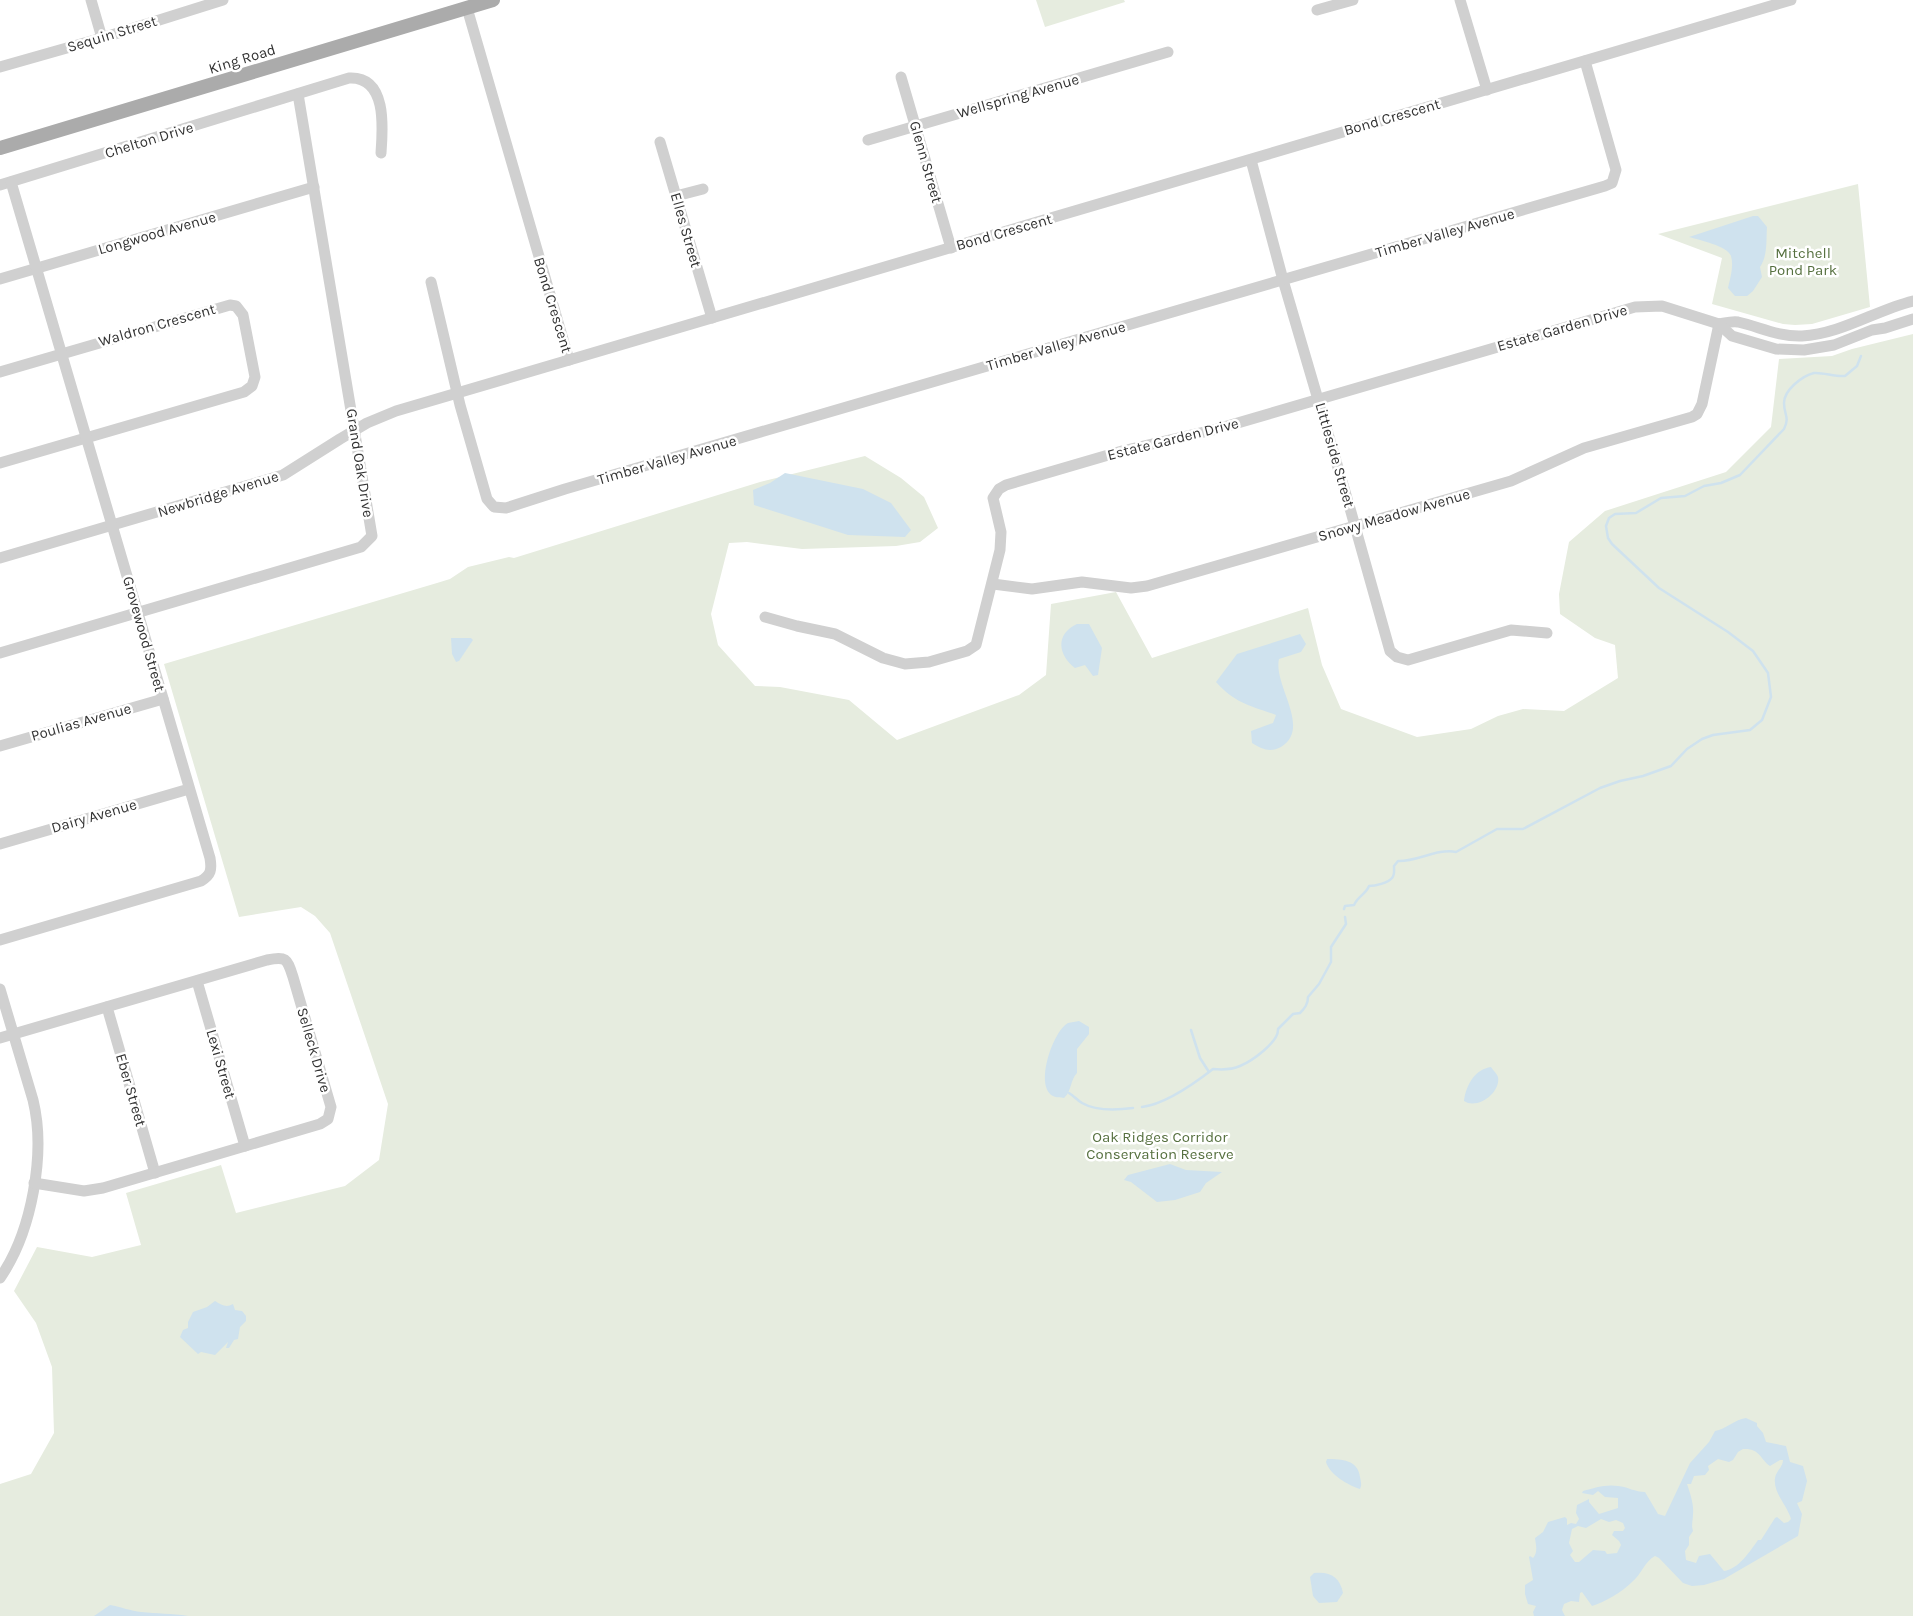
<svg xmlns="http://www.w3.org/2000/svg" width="1913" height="1616" viewBox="0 0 1913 1616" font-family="Karla,sans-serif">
	<rect width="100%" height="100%" fill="#fff"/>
	<!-- green -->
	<g fill="#e6ecdf">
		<path d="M1036 0H1124L1125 2 1045 27Z"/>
		<path d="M1858 184 1870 307 1812 324 1795 325 1783 324 1712 304 1722 258 1658 234Z"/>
		<path d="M1913 334V1616H0V1484L31 1474 54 1433 52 1367 36 1323 14 1291 37 1247 92 1257 141 1245 126 1193 221 1165 236 1213 345 1186 379 1160 388 1104 330 933 315 916 301 907 239 917 164 664 437 583 450 579 468 567 509 557 514 558 760 482 865 456 901 478 924 497 938 528 920 542 896 546 802 549 747 542 729 543 711 614 718 645 755 686 780 687 849 700 897 740 1019 695 1046 675 1051 604 1116 592 1152 658 1308 608 1322 665 1341 709 1417 737 1471 729 1498 716 1523 709 1564 711 1618 678 1615 645 1595 638 1560 614 1559 594 1569 542 1605 511 1726 472 1771 427 1779 359 1832 356 1852 349Z"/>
	</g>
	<!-- water -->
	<g fill="#cfe2ee" fill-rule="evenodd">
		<path d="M1753 216H1758L1767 227C1766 240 1768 255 1760 267L1762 277 1753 291 1747 296H1735L1728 288C1730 279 1734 266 1731 256 1728 246 1699 240 1689 237Z"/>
		<path d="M785 473 863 489 891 503 911 530 905 537 848 535 754 505 753 490 770 483Z"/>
		<path d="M1077 624H1089L1102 648 1098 675 1093 676 1085 665 1075 668C1058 655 1055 634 1077 624Z"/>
		<path d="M1300 634 1306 644 1301 652 1279 659C1273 685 1312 728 1281 747 1270 753 1262 749 1252 743L1251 731 1273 723 1276 715C1249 705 1236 704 1216 682L1237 654Z"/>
		<path d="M451 638H471L473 640 459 661 456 662 452 654Z"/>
		<path d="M1079 1021 1089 1027V1034L1077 1049V1073C1070 1080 1072 1091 1064 1098 1061 1097 1056 1098 1053 1096 1034 1086 1053 1031 1068 1023 1071 1022 1076 1022 1079 1021Z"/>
		<path d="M1491 1067C1493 1070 1497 1074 1498 1077 1501 1093 1477 1110 1464 1101 1466 1085 1475 1069 1491 1067Z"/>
		<path d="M1170 1164 1186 1170 1222 1172 1206 1183 1200 1192 1175 1200 1157 1202 1131 1182 1124 1180 1128 1175Z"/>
		<path d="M215 1301C222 1305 226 1308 233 1304L235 1310 242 1311 246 1316V1321L240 1327 238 1339 234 1340 229 1348H226L228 1342 215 1355 201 1352 198 1354 180 1337 183 1330 188 1328V1322L193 1312 207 1307Z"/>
		<path d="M1746 1418 1757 1423V1426L1763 1433 1766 1442 1786 1446 1790 1462 1803 1466 1807 1481 1802 1501 1797 1503 1802 1514 1798 1536 1724 1579 1704 1585 1692 1586 1683 1583 1659 1558 1655 1556C1645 1561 1641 1575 1632 1582 1622 1592 1605 1602 1592 1606L1582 1592 1580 1593 1579 1602 1571 1601 1564 1604 1562 1610 1565 1616H1534L1533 1612 1536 1606 1528 1604 1525 1594V1585L1533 1580 1529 1557 1530 1556 1533 1558C1538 1552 1536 1546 1535 1538L1543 1532 1548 1522 1565 1517 1567 1519V1525L1571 1523 1576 1524 1579 1519 1576 1513 1577 1505 1589 1499V1502L1599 1514 1618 1508V1498L1605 1497 1598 1491 1593 1495 1582 1493 1583 1491C1594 1488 1606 1484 1618 1486 1628 1487 1635 1492 1645 1492L1658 1514 1665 1516 1690 1463 1709 1442 1715 1431C1726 1429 1734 1420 1746 1418ZM1743 1449C1760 1448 1760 1459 1770 1466L1780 1460H1783C1783 1467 1776 1471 1775 1478 1773 1493 1787 1505 1791 1519L1788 1522 1784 1523 1777 1517 1775 1518 1761 1540H1758C1750 1551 1739 1569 1724 1571L1710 1554 1699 1556 1696 1563 1686 1560 1685 1551 1689 1545V1537L1693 1531C1691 1524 1693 1521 1693 1514 1694 1504 1690 1493 1687 1484H1691L1694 1476 1705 1475 1709 1470 1708 1466 1718 1459 1729 1462 1733 1460 1738 1452ZM1601 1519 1609 1522 1616 1520 1623 1523 1625 1528 1623 1531H1614L1612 1535 1619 1541 1621 1545 1617 1553 1607 1554 1605 1551 1593 1550 1579 1562H1575L1570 1555 1573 1551 1569 1543 1572 1529 1578 1526 1586 1528Z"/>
		<path d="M1327 1459C1342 1459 1358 1460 1360 1477 1361 1482 1362 1485 1360 1489 1348 1485 1330 1475 1326 1462Z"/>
		<path d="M1314 1573C1330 1571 1340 1577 1343 1593L1337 1602 1319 1603 1313 1596 1310 1577Z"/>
		<path d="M110 1605C121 1607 131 1611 141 1612 157 1614 172 1613 188 1616H94Z"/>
	</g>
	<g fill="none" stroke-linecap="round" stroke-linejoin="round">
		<!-- stream -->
		<g stroke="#cfe2ee" stroke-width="2.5">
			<path d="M1344 909 1345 906 1354 905C1358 896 1366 894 1369 886 1375 886 1388 883 1392 878 1395 875 1394 870 1394 866L1398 861C1416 862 1438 848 1456 852L1497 829H1523L1600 788 1620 781 1643 776 1671 766 1687 749 1702 739 1713 735 1750 730 1762 720 1771 697 1768 673 1753 651 1728 632 1659 588 1612 544 1608 538 1606 526 1609 518 1615 514 1636 513 1661 498 1685 496 1704 486 1721 483 1740 475 1784 429C1790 417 1784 415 1784 403 1784 390 1802 376 1814 373 1823 372 1835 377 1845 376L1857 366 1861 356"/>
			<path d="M1191 1030 1200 1058 1209 1072"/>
			<path d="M1069 1093C1074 1096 1077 1100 1082 1103 1096 1111 1118 1110 1133 1108"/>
			<path d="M1142 1107C1166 1104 1195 1083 1213 1069 1223 1070 1231 1070 1240 1066 1252 1061 1279 1042 1278 1029L1293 1014 1300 1013C1305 1008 1308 1004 1308 997L1319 984 1331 962V947L1346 924 1345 917"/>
		</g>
		<!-- minor -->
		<g stroke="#d0d0d0" stroke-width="11">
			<path d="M91 0 102 38"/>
			<path d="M1460 0 1487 90"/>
			<path d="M467 8 569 360"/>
			<path d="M1317 10 1353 0"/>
			<path d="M0 67 102 38 223 0"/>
			<path d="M901 77 951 248"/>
			<path d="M868 140 1168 52"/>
			<path d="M660 142 712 318"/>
			<path d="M1251 160 1283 280 1351 512 1390 651 1397 657 1408 660 1511 630 1547 633"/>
			<path d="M0 185 349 78C387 76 383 127 381 153"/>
			<path d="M676 196 703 189"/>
			<path d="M0 279 314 187"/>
			<path d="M431 282 460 405 487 499 494 507 506 508 565 489 1605 186 1612 183 1616 170 1585 61"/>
			<path d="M1719 324C1725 323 1732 321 1738 322 1760 327 1779 337 1802 336 1841 334 1876 310 1913 301"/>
			<path d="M0 372 230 305 236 306 243 315 255 377 252 386 244 392 0 463"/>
			<path d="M0 558 283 475 340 439 367 423 396 411 1791 0"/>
			<path d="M993 584 1032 589 1082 582 1131 588 1147 586 1511 481 1584 448 1692 417 1697 414 1702 404 1719 324"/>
			<path d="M765 617 797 626 835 634 883 658 905 664 929 662 967 651 976 645 1000 550 1001 532 993 498 999 489 1006 485 1122 451 1217 429 1635 307 1662 306 1719 324 1732 336 1776 349 1804 350 1834 345 1872 330 1885 328 1913 319"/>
			<path d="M0 653 361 547 372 536 298 94"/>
			<path d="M0 746 163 699"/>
			<path d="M0 844 189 789"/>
			<path d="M0 940 201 881C211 875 212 870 210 858L11 182"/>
			<path d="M197 981 245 1146"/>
			<path d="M0 989 33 1100C46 1153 32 1232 0 1278"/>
			<path d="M107 1007 155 1173"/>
			<path d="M0 1038 267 960C287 956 287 959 293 977L331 1107 328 1119 320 1124 103 1188 84 1191 34 1183"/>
		</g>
		<!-- major -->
		<path stroke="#ababab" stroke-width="14" d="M0 148 493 0"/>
	</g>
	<g text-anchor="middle" stroke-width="5" stroke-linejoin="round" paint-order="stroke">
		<!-- street labels -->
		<g font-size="15" fill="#333" stroke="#fff">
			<text transform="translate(112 34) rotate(-17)" y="5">Sequin Street</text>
			<text transform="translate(242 59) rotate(-17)" y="5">King Road</text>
			<text transform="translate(1018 96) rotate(-16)" y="5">Wellspring Avenue</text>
			<text transform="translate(1392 117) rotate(-16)" y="5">Bond Crescent</text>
			<text transform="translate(149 140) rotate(-17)" y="5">Chelton Drive</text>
			<text transform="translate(926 162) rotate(74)" y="5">Glenn Street</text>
			<text transform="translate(686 230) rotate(74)" y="5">Elles Street</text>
			<text transform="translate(1004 232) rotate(-16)" y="5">Bond Crescent</text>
			<text transform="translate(157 233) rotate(-16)" y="5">Longwood Avenue</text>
			<text transform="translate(1445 233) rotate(-16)" y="5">Timber Valley Avenue</text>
			<text transform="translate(553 305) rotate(73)" y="5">Bond Crescent</text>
			<text transform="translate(157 325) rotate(-16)" y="5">Waldron Crescent</text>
			<text transform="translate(1562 328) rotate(-16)" y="5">Estate Garden Drive</text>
			<text transform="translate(1056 346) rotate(-16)" y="5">Timber Valley Avenue</text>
			<text transform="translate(1173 439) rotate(-14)" y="5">Estate Garden Drive</text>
			<text transform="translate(1335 455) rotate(74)" y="5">Littleside Street</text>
			<text transform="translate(667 460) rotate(-16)" y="5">Timber Valley Avenue</text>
			<text transform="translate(360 463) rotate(81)" y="5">Grand Oak Drive</text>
			<text transform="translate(218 494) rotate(-17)" y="5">Newbridge Avenue</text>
			<text transform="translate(1394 515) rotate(-16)" y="5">Snowy Meadow Avenue</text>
			<text transform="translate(144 634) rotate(74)" y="5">Grovewood Street</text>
			<text transform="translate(81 722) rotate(-16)" y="5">Poulias Avenue</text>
			<text transform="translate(94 816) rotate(-16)" y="5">Dairy Avenue</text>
			<text transform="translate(314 1050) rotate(74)" y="5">Selleck Drive</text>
			<text transform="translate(221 1064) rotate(74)" y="5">Lexi Street</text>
			<text transform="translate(131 1090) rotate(74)" y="5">Eber Street</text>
		</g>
		<!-- park labels -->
		<g font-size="15" fill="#56703f" stroke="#fff">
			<text x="1803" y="258">Mitchell<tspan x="1803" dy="17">Pond Park</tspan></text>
			<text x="1160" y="1142">Oak Ridges Corridor<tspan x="1160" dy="17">Conservation Reserve</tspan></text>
		</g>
	</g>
</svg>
